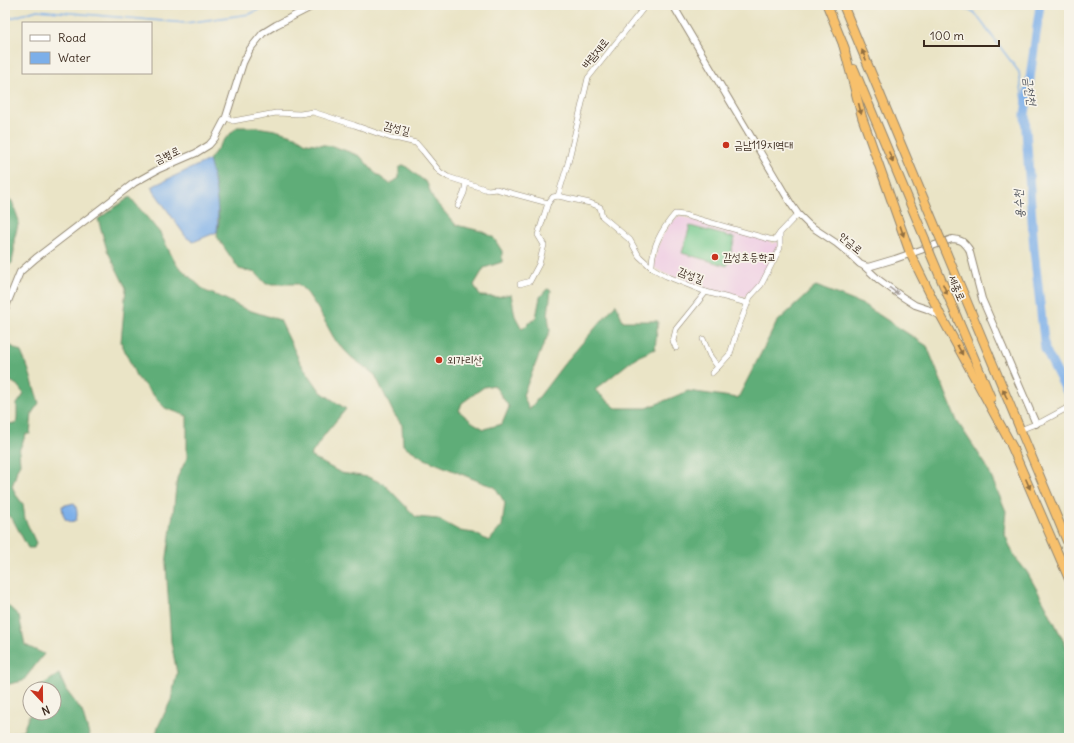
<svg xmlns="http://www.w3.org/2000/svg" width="1074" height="743" viewBox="0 0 1074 743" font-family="Delius,'Poor Story',sans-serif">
	<rect width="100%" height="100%" fill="#f7f3e8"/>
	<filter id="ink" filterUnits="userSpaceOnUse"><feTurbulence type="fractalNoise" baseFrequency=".025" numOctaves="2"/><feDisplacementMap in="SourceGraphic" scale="8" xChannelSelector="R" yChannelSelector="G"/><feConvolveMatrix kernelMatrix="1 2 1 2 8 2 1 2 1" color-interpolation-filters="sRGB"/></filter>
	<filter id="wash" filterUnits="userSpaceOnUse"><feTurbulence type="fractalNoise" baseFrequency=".012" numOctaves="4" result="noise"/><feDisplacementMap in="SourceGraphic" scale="16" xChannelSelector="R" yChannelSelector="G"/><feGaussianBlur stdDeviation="0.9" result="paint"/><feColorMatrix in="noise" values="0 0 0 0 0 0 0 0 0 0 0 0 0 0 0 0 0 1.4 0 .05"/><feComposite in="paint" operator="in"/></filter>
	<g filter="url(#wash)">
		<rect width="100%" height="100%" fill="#eae4c6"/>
		<!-- built -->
		<path fill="#f0d0e4" d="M679 216 768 240 773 244 777 241 779 244 760 283 744 297 707 290 663 273 653 267 658 246 663 235 669 225 676 218Z"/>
		<!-- green -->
		<path fill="#73c98d" stroke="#577a56" d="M690 226 735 238 727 266 682 253Z"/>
		<!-- forest -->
		<g fill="#5ead78" stroke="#4c6c4b" fill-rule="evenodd">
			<path d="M237 127H256L275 130 295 136 306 143 333 146 360 156 375 173 390 184 399 178V168L404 165 427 183 433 199 456 225 481 231 493 237 502 251V262L484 268 474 285 480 296 497 297 511 294 515 316 522 329 536 318 540 297 547 289 551 290 548 315 550 331 542 348 523 395 529 410 564 364 616 304 623 321H658L655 349 635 358 595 390 616 408H647L688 391 738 398 777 322 816 286 864 305 927 346 957 421 986 465 1006 511 1004 532 1014 556 1027 572 1046 606 1069 652V738H155L158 727 171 700 177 673 171 642 166 564 174 506 177 478 187 458V416L165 408 136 376 121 342 126 288 107 250 98 219 130 197 160 233 176 264 205 291 223 298 245 309 280 320 300 362 321 392 346 409 325 434 310 456 341 473 368 477 384 484 416 517 438 519 460 531 474 533 489 541 502 526 505 503 495 487 483 483 425 459 403 445 402 425 394 414 375 375 351 357 335 340 318 309 308 294 298 284H266L256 273 239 269 217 237 219 220 215 185 209 160 223 141ZM494 385 509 407 502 424 484 429 472 422 459 411 462 403 484 387Z"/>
			<path d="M5 198 12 201 19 221 14 240V251L12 263 5 268Z"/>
			<path d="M8 344 21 352 28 368 39 403 32 413 30 434H26L19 451 20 464 17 469 15 478 12 486 16 495 23 504 25 519 36 543 34 548H28L13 520 5 513V423L16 424 17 419V404L24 394 17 385 5 378V348Z"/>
			<path d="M5 603 19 616 25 645 44 654 23 681 5 685Z"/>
			<path d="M59 674 66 690 82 711 90 738H5V735L23 731 30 713H54V689H36Z"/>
		</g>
		<!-- water -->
		<g fill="#7cafe9" stroke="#5c6c84">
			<path d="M209 160C215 183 220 208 217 232L193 242 186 237 151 187Z"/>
			<path d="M74 503C77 508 78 514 76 520L71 522 65 519 63 514 62 506Z"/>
		</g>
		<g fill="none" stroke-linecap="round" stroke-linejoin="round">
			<!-- stream -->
			<g stroke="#7cafe9" stroke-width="1.5">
				<path d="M951 5 974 12 1019 72 1025 115"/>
				<path d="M5 20 37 10 186 23 250 14 267 5"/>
			</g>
			<!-- river -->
			<path stroke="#7cafe9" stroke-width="9" d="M1040 5 1025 115 1034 250 1045 349 1069 396"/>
		</g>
	</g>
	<g filter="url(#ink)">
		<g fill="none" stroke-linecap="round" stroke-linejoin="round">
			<!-- minor casing -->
			<g stroke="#928772" stroke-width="6">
				<g id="minor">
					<path d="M226 117 233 121 276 113 300 114 313 112 354 125 391 138 399 139 416 143 423 151 440 172 448 177 488 190 496 189 548 203 553 197 558 196 590 203 600 207 602 216 630 240 639 256 652 268 666 276 706 292 747 303"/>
					<path d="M558 196 568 163 588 78 646 5"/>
					<path d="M458 206 464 193 466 183"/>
					<path d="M652 268C651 247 662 229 675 214L684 215 769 239 775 240 780 233"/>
					<path d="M520 284 530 281 539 264 544 245 538 235 548 203"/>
					<path d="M703 339 710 356 718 367"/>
					<path d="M676 348 673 341 676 329 706 292"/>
					<path d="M712 373 718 367 730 354 737 331 750 297 761 285 780 248V233L798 214"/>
					<path d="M1020 430 1043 421 1069 407"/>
				</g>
			</g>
			<!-- tertiary casing -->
			<g stroke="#928772" stroke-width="8">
				<g id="tertiary">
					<path d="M673 5 680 17 791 204 798 214 809 225 836 243 847 252 860 264 864 266 868 267 895 259 952 239C962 240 963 241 969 249L982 299 1036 424"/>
					<path d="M864 266 879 280 901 296 915 305 927 309 941 316"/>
					<path d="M5 309 20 272 36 258 134 183 159 169 196 153 209 145 215 138 226 117 243 63 250 49 263 33 276 25 315 5"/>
				</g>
			</g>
			<!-- trunk casing -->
			<g stroke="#928772" stroke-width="10">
				<g id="trunk">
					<path d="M827 5 845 49"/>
					<path d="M843 5 938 233"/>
					<path d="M843 44 862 117 910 253 941 316 1013 448"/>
					<path d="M854 69 925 239"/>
					<path d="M944 247 1069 546"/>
					<path d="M930 253 991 398"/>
					<path d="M1011 445 1069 579"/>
				</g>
			</g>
			<!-- minor -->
			<use href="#minor" stroke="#fff" stroke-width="5"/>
			<!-- tertiary -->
			<use href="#tertiary" stroke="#fff" stroke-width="6"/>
			<!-- trunk -->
			<use href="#trunk" stroke="#f7c06c" stroke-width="8"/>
			<!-- trunk-bridge casing -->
			<g stroke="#928772" stroke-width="10" stroke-linecap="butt">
				<g id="trunk-bridge">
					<path d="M938 233 944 247"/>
					<path d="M925 239 930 253"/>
				</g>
			</g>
			<!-- trunk-bridge -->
			<use href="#trunk-bridge" stroke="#f7c06c" stroke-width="8"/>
		</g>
		<!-- one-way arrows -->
		<defs><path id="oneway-solid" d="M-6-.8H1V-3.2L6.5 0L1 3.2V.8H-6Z"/></defs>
		<g fill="#906e41">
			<use href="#oneway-solid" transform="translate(864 55) rotate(-113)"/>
			<use href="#oneway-solid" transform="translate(860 109) rotate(76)"/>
			<use href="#oneway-solid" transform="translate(891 157) rotate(67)"/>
			<use href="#oneway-solid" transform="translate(902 231) rotate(71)"/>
			<use href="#oneway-solid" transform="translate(945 289) rotate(67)"/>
			<use href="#oneway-solid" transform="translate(960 350) rotate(61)"/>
			<use href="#oneway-solid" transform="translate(1005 394) rotate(-113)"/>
			<use href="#oneway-solid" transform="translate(1028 484) rotate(67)"/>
		</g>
		<use fill="#a79f9a" href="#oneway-solid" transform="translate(894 291) rotate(36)"/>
	</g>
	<!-- markers -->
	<g fill="#c8321e" stroke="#f7f3e8" stroke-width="1.5">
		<circle cx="726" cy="145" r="4"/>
		<circle cx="715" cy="257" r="4"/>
		<circle cx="439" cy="360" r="4"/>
	</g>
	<g text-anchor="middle" stroke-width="3.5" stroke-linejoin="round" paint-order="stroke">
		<!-- street labels -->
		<g font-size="11" fill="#3b2a1e" stroke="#f7f3e8">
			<text transform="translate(595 53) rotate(-51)" y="4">바람재로</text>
			<text transform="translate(397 128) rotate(14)" y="4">감성길</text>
			<text transform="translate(167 155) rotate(-24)" y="4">금병로</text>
			<text transform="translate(851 243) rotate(40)" y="4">안금로</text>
			<text transform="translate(691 275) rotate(21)" y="4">감성길</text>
			<text transform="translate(957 288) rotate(67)" y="4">세종로</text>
		</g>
		<!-- poi labels -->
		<g font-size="11" fill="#3b2a1e" stroke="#f7f3e8" text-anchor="start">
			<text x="734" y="149">금남119지역대</text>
			<text x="723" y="261">감성초등학교</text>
			<text x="447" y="364">외가리산</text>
		</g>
		<!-- water labels -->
		<g font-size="12" font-style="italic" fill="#4e525b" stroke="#f7f3e8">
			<text transform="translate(1030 91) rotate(82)" y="4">금천천</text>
			<text transform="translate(1019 204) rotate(-94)" y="4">용수천</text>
		</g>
	</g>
	<!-- margin -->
	<rect width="1074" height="743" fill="none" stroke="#f7f3e8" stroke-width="20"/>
	<!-- legend -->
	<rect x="22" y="22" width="130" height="52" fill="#f7f3e8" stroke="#aca397"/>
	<rect x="30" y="35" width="20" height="6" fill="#ffffff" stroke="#aca397"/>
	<text x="58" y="42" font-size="12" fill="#3b2a1e">Road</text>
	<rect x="30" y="52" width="20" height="12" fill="#7cafe9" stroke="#aca397"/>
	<text x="58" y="62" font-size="12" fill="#3b2a1e">Water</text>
	<!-- north arrow -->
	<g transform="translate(42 701) rotate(158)"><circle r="19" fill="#f7f3e8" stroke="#aca397"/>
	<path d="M0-3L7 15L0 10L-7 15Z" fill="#c8321e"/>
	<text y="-6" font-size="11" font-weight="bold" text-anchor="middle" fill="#3b2a1e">N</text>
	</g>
	<!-- scale -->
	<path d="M924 40v6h75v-6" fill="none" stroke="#3b2a1e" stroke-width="2"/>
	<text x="930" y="40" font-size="12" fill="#3b2a1e" stroke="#f7f3e8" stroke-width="3" paint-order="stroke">100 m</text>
</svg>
